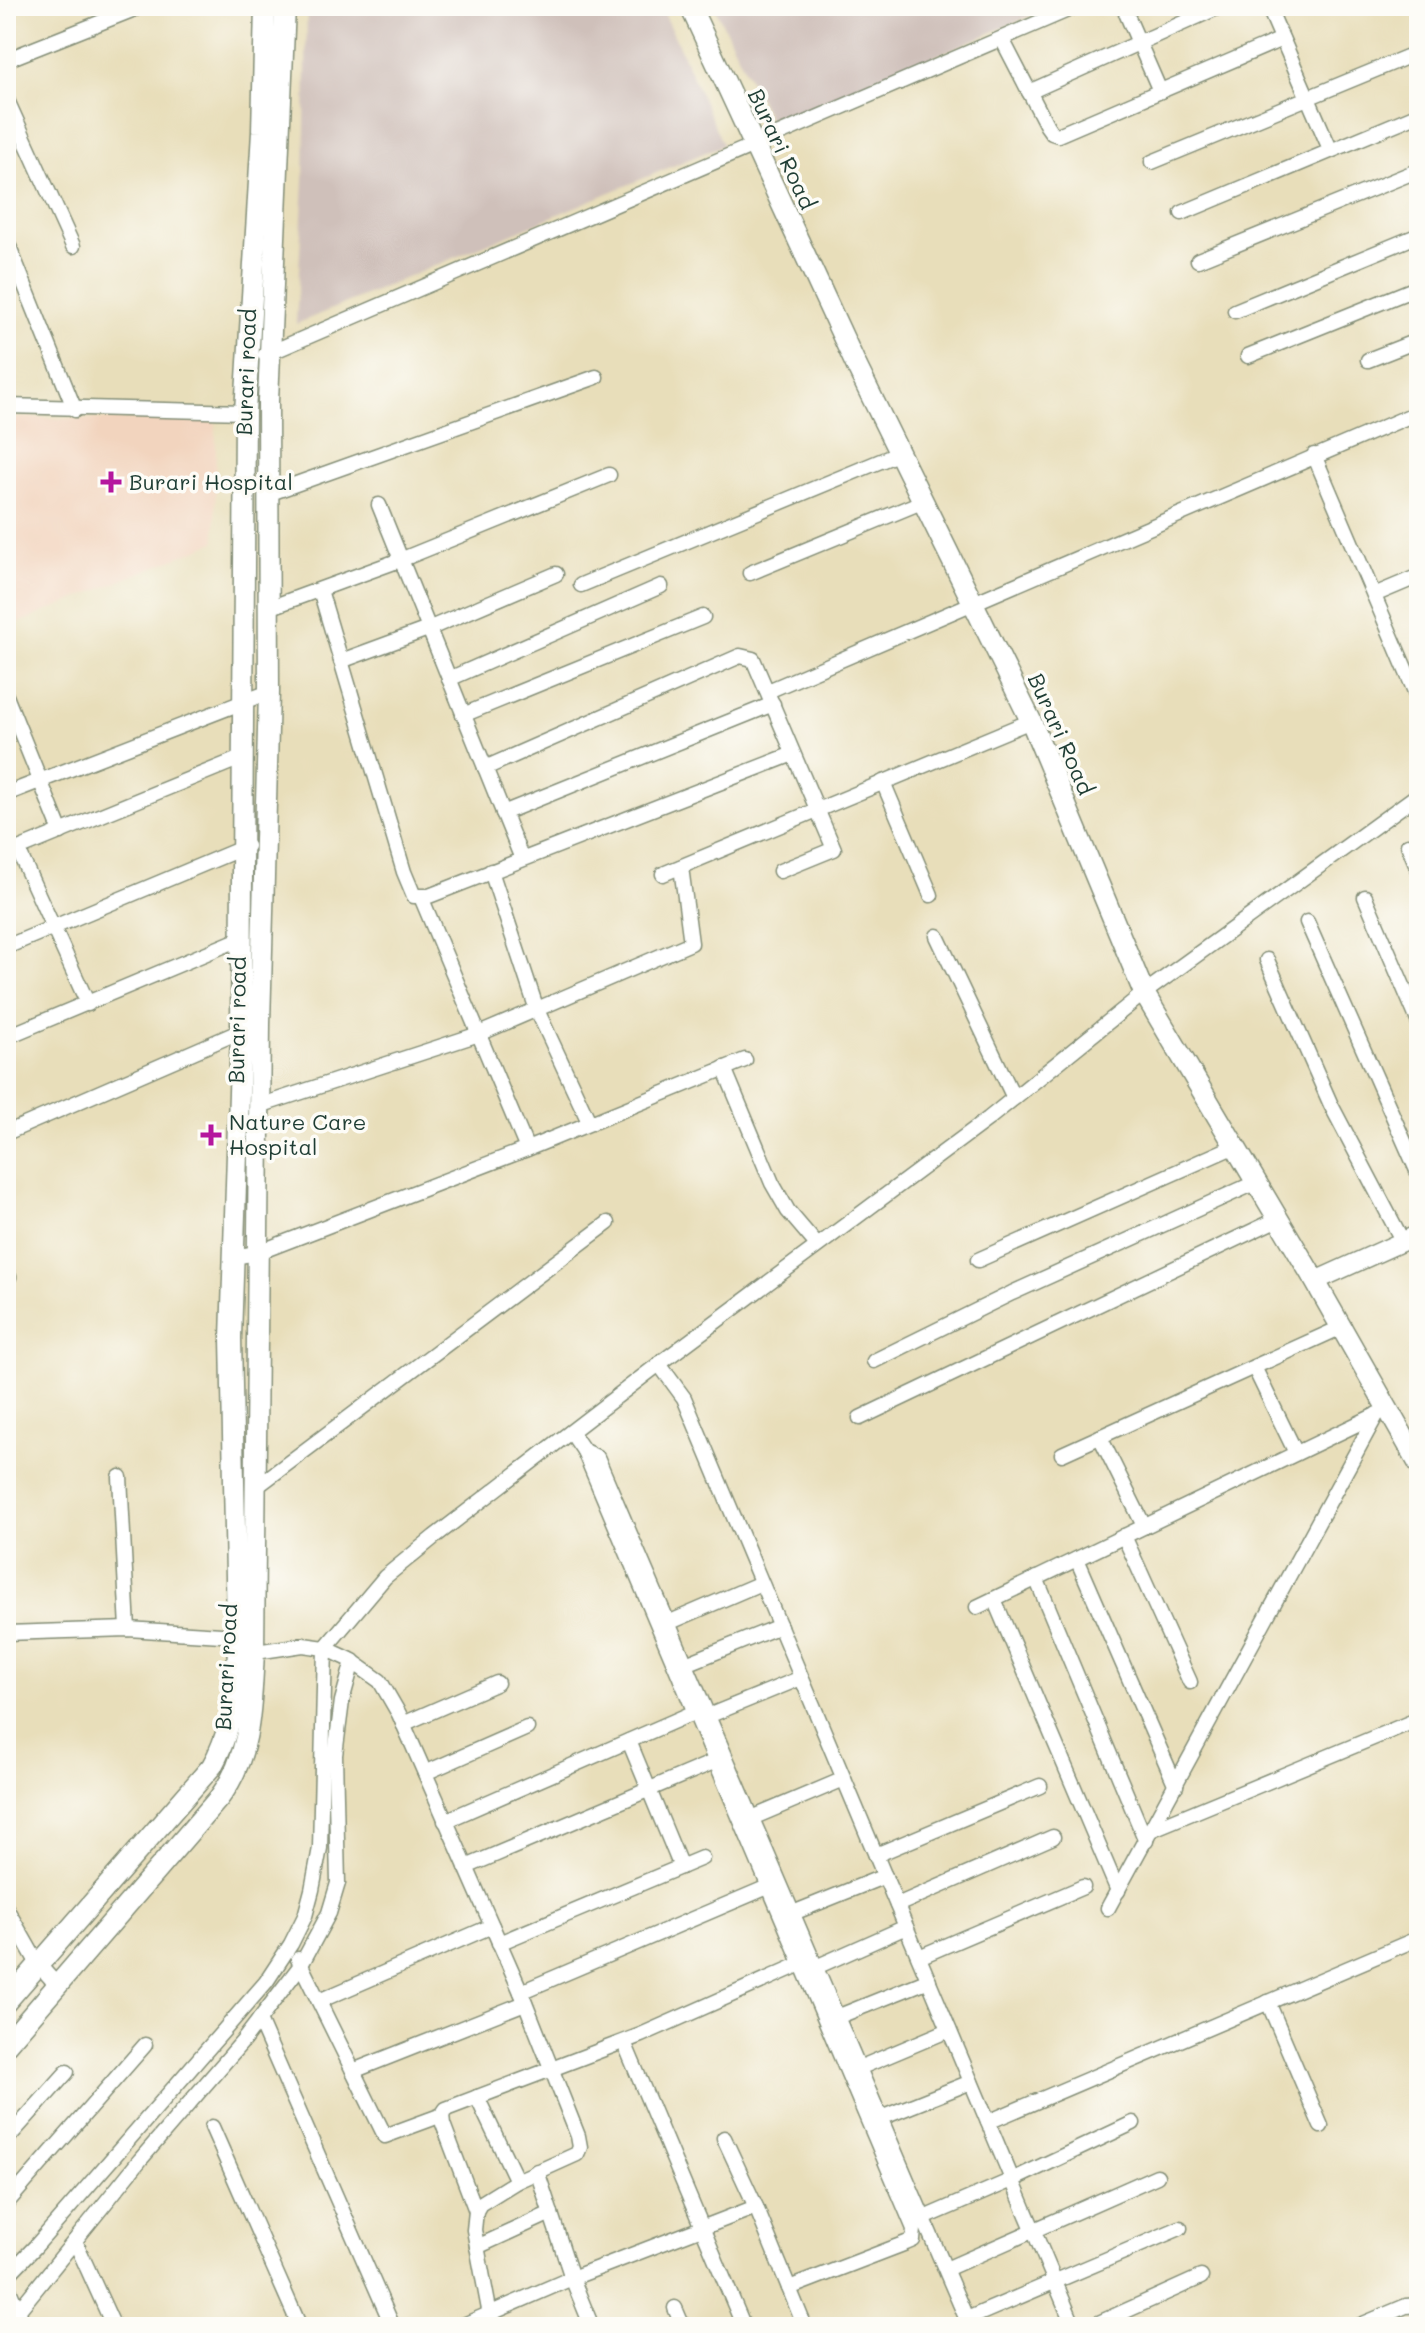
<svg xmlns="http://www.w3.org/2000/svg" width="1425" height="2333" viewBox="0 0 1425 2333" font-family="Mali,sans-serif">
	<rect width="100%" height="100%" fill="#fdfcf7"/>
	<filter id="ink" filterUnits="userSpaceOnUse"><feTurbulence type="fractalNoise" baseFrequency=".0125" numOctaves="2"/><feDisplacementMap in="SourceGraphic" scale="16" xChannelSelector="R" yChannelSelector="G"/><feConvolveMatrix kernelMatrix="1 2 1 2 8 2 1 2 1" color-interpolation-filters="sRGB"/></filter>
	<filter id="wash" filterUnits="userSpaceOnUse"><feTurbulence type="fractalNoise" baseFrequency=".006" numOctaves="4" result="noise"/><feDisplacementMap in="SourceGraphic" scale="32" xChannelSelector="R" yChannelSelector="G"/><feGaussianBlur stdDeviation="1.8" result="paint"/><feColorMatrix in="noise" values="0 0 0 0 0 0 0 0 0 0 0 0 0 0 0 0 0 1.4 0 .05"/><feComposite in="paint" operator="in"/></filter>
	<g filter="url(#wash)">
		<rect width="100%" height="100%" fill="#e8deba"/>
		<!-- built -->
		<path fill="#f2d4be" d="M6 417 216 422 215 542 6 628Z"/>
		<!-- industrial -->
		<g fill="#cfc0ba">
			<path d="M307 6H661L723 145 296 324 304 181Z"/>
			<path d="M714 6H1044L1045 10 772 125Z"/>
		</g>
	</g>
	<g filter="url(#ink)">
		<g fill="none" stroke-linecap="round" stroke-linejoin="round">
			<!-- minor casing -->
			<g stroke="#848e77" stroke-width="17">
				<g id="minor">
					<path d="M1123 6 1160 91"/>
					<path d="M1268 6 1330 149"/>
					<path d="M1002 39 1047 126 1052 133 1058 135 1282 39"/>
					<path d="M6 60 142 6"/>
					<path d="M1029 92 1221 6"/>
					<path d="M6 98 73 246"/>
					<path d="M1152 162 1419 52"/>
					<path d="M1182 213 1419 114"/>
					<path d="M6 239 75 410"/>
					<path d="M1198 260 1419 170"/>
					<path d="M1235 311 1419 235"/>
					<path d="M265 355 1077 6"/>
					<path d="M1248 356 1419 287"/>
					<path d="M1368 360 1419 340"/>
					<path d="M6 406 245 412"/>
					<path d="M1314 455 1419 701"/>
					<path d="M268 494 596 377"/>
					<path d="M379 505 522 859"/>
					<path d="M750 573 924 501"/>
					<path d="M581 585 900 453"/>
					<path d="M320 590 404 872 414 896H429L793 754"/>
					<path d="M1374 595 1419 576"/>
					<path d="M269 608 400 560 609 475"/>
					<path d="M341 661 428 629 556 574"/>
					<path d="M449 679 661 586"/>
					<path d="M768 691 1419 412"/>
					<path d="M6 696 61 832"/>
					<path d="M463 715 703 617"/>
					<path d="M485 768 740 656 753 659 834 849 780 871"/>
					<path d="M883 782 931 895"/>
					<path d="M6 794 269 692"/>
					<path d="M503 813 773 704"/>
					<path d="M1408 845 1419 871"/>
					<path d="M18 850 88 1004"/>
					<path d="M6 854 241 758"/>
					<path d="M491 871 537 1010 589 1122"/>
					<path d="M663 874 1031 721"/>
					<path d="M421 897 527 1149"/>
					<path d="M1365 897 1419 1023"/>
					<path d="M1307 922 1419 1175"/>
					<path d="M937 936 1014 1098"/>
					<path d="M6 947 247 846"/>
					<path d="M1267 960 1331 1105 1403 1242"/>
					<path d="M6 1037 240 939"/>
					<path d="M724 1068 772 1183 788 1211 817 1245"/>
					<path d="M259 1106 479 1034 691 943 681 867"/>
					<path d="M6 1133 241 1031"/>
					<path d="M233 1257 257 1253 527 1149 745 1060"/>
					<path d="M978 1260 1235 1146"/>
					<path d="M6 1271 9 1277"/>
					<path d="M874 1361 1012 1293 1257 1182"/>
					<path d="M659 1364 684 1398 1074 2327"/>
					<path d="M1254 1367 1296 1453"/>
					<path d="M860 1418 1278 1219"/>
					<path d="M571 1432 584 1451 597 1457 970 2327"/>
					<path d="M1100 1437 1144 1526"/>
					<path d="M584 1451 914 2229 913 2240 906 2243 789 2288"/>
					<path d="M1062 1454 1342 1327"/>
					<path d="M120 1477 128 1629"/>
					<path d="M255 1488 608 1223"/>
					<path d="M1124 1536 1190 1682"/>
					<path d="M1077 1559 1176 1786"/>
					<path d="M1036 1578 1146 1841"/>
					<path d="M994 1599 1118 1891"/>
					<path d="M977 1607 1376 1415"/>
					<path d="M668 1623 761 1583"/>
					<path d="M6 1633 128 1629 237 1636"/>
					<path d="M249 1653 303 1645 325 1648 349 1659 380 1681 399 1714 521 1992 578 2136 580 2147 577 2154 517 2181 480 2204 476 2211 474 2230 490 2315"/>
					<path d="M686 1664 780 1626"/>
					<path d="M708 1716 801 1678"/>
					<path d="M403 1724 497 1683"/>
					<path d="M629 1741 681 1867"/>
					<path d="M425 1773 527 1728"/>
					<path d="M752 1818 844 1779"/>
					<path d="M445 1821 695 1712"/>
					<path d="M1153 1829 1419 1719"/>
					<path d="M876 1855 1040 1786"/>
					<path d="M466 1867 716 1761"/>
					<path d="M897 1905 1053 1837"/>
					<path d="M6 1908 38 1964 56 1984"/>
					<path d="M1108 1908 1377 1414"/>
					<path d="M793 1913 885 1876"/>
					<path d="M499 1943 702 1858"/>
					<path d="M919 1957 1083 1887"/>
					<path d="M298 1959 385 2136 442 2115"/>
					<path d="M816 1967 906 1927"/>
					<path d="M521 1992 770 1886"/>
					<path d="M319 2001 492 1926"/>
					<path d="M1268 2002 1321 2126"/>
					<path d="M837 2017 929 1980"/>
					<path d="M259 2020 393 2327"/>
					<path d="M624 2042 744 2327"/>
					<path d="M859 2068 949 2030"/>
					<path d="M353 2071 525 2003"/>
					<path d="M477 2097 517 2181"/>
					<path d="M881 2118 971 2082"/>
					<path d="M988 2122 1419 1938"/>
					<path d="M212 2127 300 2327"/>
					<path d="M724 2138 756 2207 805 2327"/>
					<path d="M6 2140 67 2072"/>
					<path d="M537 2171 572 2278 592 2327"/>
					<path d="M6 2204 145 2045"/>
					<path d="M476 2211 443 2124 442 2115 446 2109 641 2035 803 1963"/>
					<path d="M924 2218 1012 2180 1133 2123"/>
					<path d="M75 2241 114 2327"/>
					<path d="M477 2247 551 2213"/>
					<path d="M946 2269 1157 2176"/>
					<path d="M6 2277 35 2247 266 1982 291 1944 305 1916 312 1890 320 1848 325 1648 385 1577 434 1537 659 1364 988 1119 1144 993 1419 794"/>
					<path d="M6 2283 25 2327"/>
					<path d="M675 2308 683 2327"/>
					<path d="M18 2311 140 2160 243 2041 301 1965 329 1913 338 1883 335 1755 342 1701 353 1661"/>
					<path d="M967 2319 1180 2228"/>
					<path d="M459 2327 572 2278 756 2207"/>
					<path d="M1090 2327 1201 2277"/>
					<path d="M1356 2327 1406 2306 1419 2305"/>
				</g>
			</g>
			<!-- tertiary casing -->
			<g stroke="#848e77" stroke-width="21">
				<path id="tertiary" d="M1315 1281 1419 1234"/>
			</g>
			<!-- secondary casing -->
			<g stroke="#848e77" stroke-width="23">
				<g id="secondary">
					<path d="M690 6 857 367 1031 721 1144 993 1315 1281 1419 1464"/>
					<path d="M6 2002 212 1766C229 1736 233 1707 238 1673L231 1338 241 1031 245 412 262 132 265 6"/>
					<path d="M6 2045 219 1798C252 1755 251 1704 254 1652L260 1024 269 692 268 401 285 6"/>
				</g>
			</g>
			<!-- minor -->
			<use href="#minor" stroke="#fff" stroke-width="14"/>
			<!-- tertiary -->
			<use href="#tertiary" stroke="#fff" stroke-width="18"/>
			<!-- secondary -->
			<use href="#secondary" stroke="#fff" stroke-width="20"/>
		</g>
	</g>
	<!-- markers -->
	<g fill="#b5179e" stroke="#fdfcf7" stroke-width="3">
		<path d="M107 470h8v8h8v8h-8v8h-8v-8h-8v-8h8z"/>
		<path d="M207 1123h8v8h8v8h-8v8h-8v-8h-8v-8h8z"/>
	</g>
	<g text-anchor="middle" stroke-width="7" stroke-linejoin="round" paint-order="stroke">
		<!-- street labels -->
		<g font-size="22" fill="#1f3d34" stroke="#fdfcf7">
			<text transform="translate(782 149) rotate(65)" y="8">Burari Road</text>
			<text transform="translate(246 372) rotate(-88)" y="8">Burari road</text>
			<text transform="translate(1061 734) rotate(66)" y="8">Burari Road</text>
			<text transform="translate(237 1020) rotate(-89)" y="8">Burari road</text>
			<text transform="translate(226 1667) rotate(-87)" y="8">Burari road</text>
		</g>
		<!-- poi labels -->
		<g font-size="22" fill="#1f3d34" stroke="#fdfcf7" text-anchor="start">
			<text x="129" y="490">Burari Hospital</text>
			<text x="229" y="1130">Nature Care<tspan x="229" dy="25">Hospital</tspan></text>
		</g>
	</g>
	<!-- margin -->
	<rect width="1425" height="2333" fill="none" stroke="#fdfcf7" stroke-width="32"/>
</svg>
